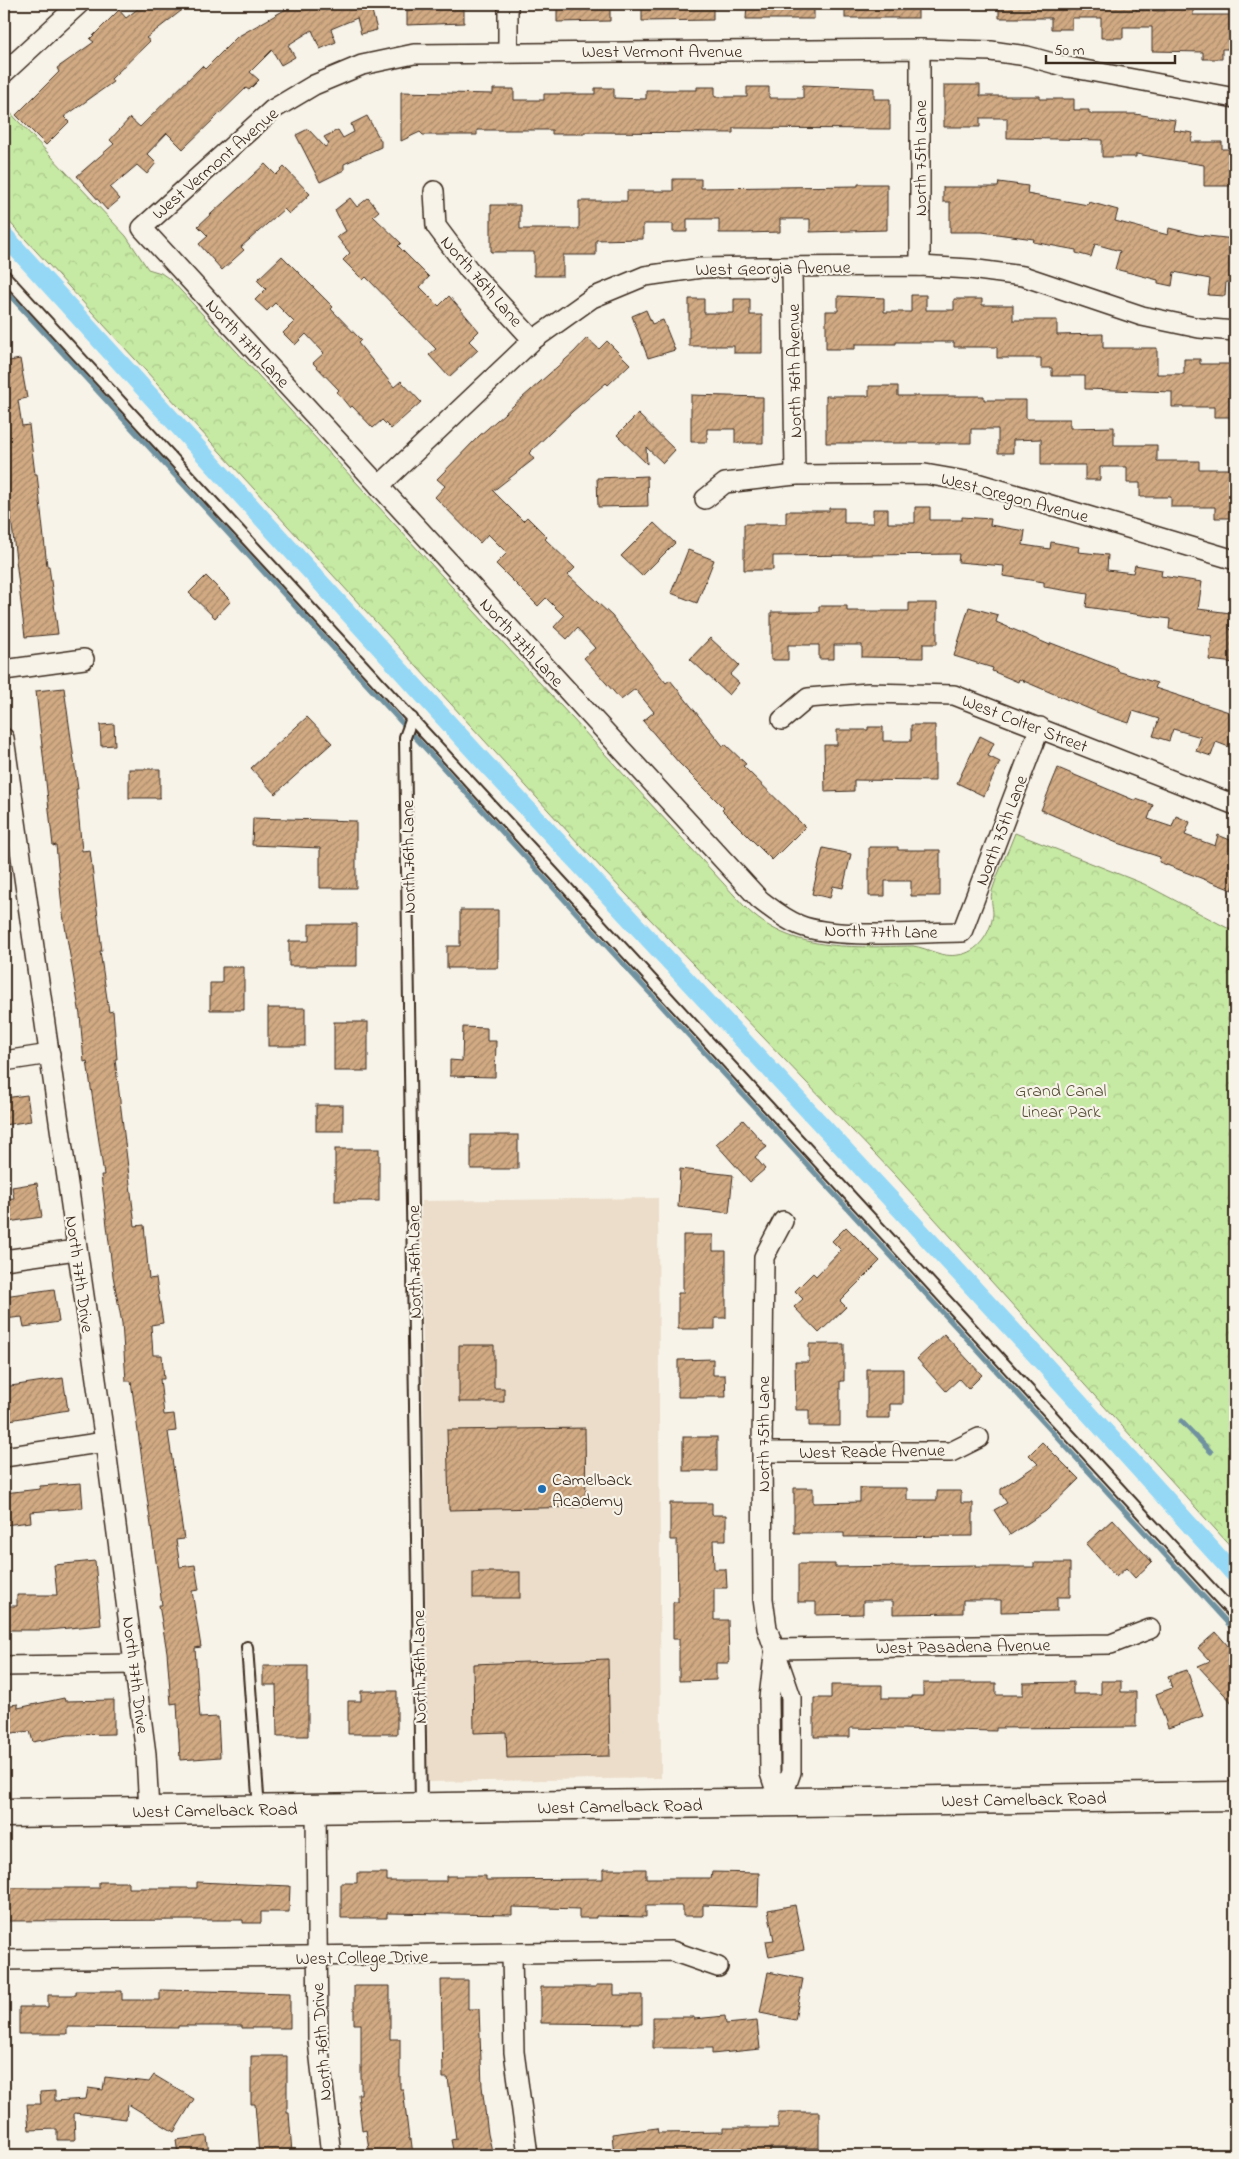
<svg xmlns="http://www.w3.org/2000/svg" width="1239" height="2159" viewBox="0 0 1239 2159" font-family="'Indie Flower',sans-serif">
	<defs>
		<pattern id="park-crowns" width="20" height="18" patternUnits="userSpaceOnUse" patternTransform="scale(1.25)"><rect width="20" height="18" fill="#c6eaa3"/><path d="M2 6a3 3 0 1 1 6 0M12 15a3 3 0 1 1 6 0" fill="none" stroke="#abc98c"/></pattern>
		<pattern id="building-hatch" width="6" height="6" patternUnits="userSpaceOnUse" patternTransform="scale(1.25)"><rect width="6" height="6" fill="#d1aa83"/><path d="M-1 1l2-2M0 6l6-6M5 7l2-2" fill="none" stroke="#ab8b6b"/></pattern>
	</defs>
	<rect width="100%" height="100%" fill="#f7f3e8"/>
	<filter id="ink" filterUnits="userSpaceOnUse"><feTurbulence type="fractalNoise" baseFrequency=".02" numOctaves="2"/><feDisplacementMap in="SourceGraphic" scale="10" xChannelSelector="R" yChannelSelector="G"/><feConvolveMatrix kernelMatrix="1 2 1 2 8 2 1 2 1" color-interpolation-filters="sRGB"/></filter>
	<g filter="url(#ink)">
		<!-- built -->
		<path fill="#ecddca" d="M658 1198 661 1778 428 1782 421 1201Z"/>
		<!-- park -->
		<path fill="url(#park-crowns)" stroke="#808a60" d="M4 106 126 236 148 269 161 273 171 280 745 907C790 953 854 947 913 946 928 948 942 958 958 955 978 953 991 933 993 914 993 907 990 898 992 891 998 871 1008 852 1015 833L1144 884 1235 932V1551L896 1176 603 870 4 216Z"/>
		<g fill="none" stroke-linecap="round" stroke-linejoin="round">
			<!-- stream -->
			<g stroke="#7092a0" stroke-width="5">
				<path d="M4 289 1235 1631"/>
				<path d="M1181 1421 1211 1452"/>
			</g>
			<!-- canal -->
			<path stroke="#94d8f6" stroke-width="18" d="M4 235 484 762 1045 1365 1235 1575"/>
		</g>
		<!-- building -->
		<g fill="url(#building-hatch)" stroke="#3b2a1e">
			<path d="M144 4H190L146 38 150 41 111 79 113 82 64 117 69 122 46 145 16 115 59 72 57 68 94 42 90 39 119 10 126 18Z"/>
			<path d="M295 4H389L372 11 377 30 361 34 357 18 331 29 336 42 320 49 312 30 288 45 295 57 281 65 272 50 250 72 259 80 249 90 246 88 183 149 167 133 147 154 156 163 147 174 137 165 110 188 120 199 107 210 77 176 114 144 110 140 130 118 140 127 202 66 205 69 237 37Z"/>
			<path d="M407 4H464V23L407 25Z"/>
			<path d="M557 4H610V21L557 22Z"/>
			<path d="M642 4H713V20L642 21Z"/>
			<path d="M747 4H814V19H746Z"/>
			<rect x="845" y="4" width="73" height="14"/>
			<path d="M999 4H1136V10L1165 11V4L1193 5V15H1235V49H1222V59H1203V52L1152 51V27H1123V38H1101V18H1072V29H1051V18H999Z"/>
			<path d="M803 85 874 88V99H890V129L733 128V133L584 132V134H552V130H477V135H423L420 132 401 141V92L493 94V89H514V100H544V94H595V88H614V98L646 99V90H697V87H715V97H747V87H769V98H803Z"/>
			<path d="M944 85H980V96H1040V99H1074V110H1089V114H1135L1175 120 1173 130 1193 133 1191 142H1222V149H1235V186H1204V165L1136 154V157H1102V140L1007 138V118H980V127H944Z"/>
			<path d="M367 116 381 141V147L344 164V170L320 182 296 135 308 129 325 147 329 144 324 137 338 130 343 138 354 132 351 124Z"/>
			<path d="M265 164 276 175 284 167 310 194 289 214 284 209 241 247 244 250 222 270 199 244 208 236 198 226Z"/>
			<path d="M673 179H701V188L858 186V184H887V230L810 232V219H780V232L747 233H719V219H687V232H673V224H643V239L596 240V255H563V276H534V252H491V205H520V229H579V201H627V191H673Z"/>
			<path d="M999 182 1028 186 1027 194 1088 205 1089 202 1118 210 1115 221 1168 235 1169 228 1198 235 1235 239V283L1226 282 1225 296 1208 295 1210 279 1174 272 1172 286 1158 283V280L1115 269 1120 251 1095 244 1091 257 1076 253V250L1033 242 1034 239 982 232H950V202H943V187H998Z"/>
			<path d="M350 198 357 207 368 198 379 211 373 216 401 243 398 246 429 277 420 287 439 306 449 296 479 331 469 341 478 350 449 377 429 355 436 349 366 277 363 280 343 260 350 253 337 237 346 231 335 210Z"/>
			<path d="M282 256 333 307 331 309 361 340 358 343 394 387 401 381 421 402 391 429 382 420 373 428 352 406 350 408 337 392 339 390 313 363 324 353 306 334 295 345 283 333 294 322 275 303 267 311 255 300 266 289 257 280Z"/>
			<path d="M911 295H926V310H954V299H982V305H1013V320H1057V335L1103 334V348H1157V374H1184V359H1200V364H1230V379H1235V417H1214V407H1172V392L1085 389V376H1052V368H1041V358H997V347H954V342H896V344H855V349H826V311H838V296L884 298V312H911Z"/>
			<path d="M689 299H704V313H734V299H750V315H762V353H734V346H689Z"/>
			<path d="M646 310 652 324 663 320 675 350 648 358 632 316Z"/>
			<path d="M587 338 599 349 607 341 630 364 608 385 606 383 573 411 529 453 534 459 493 491 523 521 527 517 547 537 545 539 575 568 568 575 612 616 666 683 670 680 723 746 725 744 746 764 743 766 805 827 772 860 722 810 724 808 679 763 643 721 654 712 635 689 621 700 584 658 595 648 577 628 567 639 554 627 564 616 546 598 538 606 496 564 507 553 488 534 480 543 435 497 445 486 437 479 479 436 574 352Z"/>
			<path d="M20 359 27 398 18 400 22 426 29 425 35 474H37L47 566H49L58 634 25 637 9 500H5L4 485V362Z"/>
			<path d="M869 386H898V396H984V400H1026V419H1070V428L1114 427V445H1157V461H1199V469H1235V504H1231V518H1215V507H1171V497H1140V483H1127V467H1100V480H1085V465H1041V439L1013 440V453H998V429H971V443H826V396H869Z"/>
			<path d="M691 395 763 397V443H735V429H707V442H691Z"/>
			<path d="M638 414 675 450 663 463 646 447 647 464 617 435Z"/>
			<path d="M647 476 648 506 598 507 597 478Z"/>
			<path d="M915 507H930V520H962V517L991 519 990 525 1025 531 1023 545 1050 549 1051 542 1079 547 1078 552 1108 555 1107 570 1133 573 1135 565 1162 570 1161 576 1202 582 1198 609 1231 613 1229 629H1235V663L1209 660 1212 636 1169 629 1170 619 1086 607 1088 594 1044 587V582L1003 576 1004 566 958 562 959 554 773 556V570H744V524H786V511H829V508H844V523H873V509H888V523H915Z"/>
			<path d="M654 523 675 543 642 576 621 556Z"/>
			<path d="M688 550 714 560 697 603 671 593Z"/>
			<path d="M206 576 231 601 215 618 189 593Z"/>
			<path d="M909 603H937V644H923V658L862 657V645H834V659H819V645H788V660H771V612H819V606H847V611H909Z"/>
			<path d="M969 607 998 615 996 622 1050 645 1051 643 1118 669 1117 671 1157 683 1155 688 1235 714V729L1229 747 1216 742 1211 756 1196 751 1201 737 1173 729 1169 741 1153 736 1159 719 1133 711 1129 723 1101 714 1019 679 1018 682 992 671 993 668 954 656Z"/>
			<path d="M710 638 739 665 730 675 739 683 729 695 690 659Z"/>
			<path d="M64 688 78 789H76L82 851 90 850 102 951H100L109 1012 113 1011 117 1059H115L135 1226 144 1225 149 1279 156 1278 163 1323 151 1325 153 1355H162L164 1379H160L164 1415 174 1414 176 1431 168 1432 184 1539 176 1540 180 1567 195 1565 199 1590 192 1591 201 1647 195 1648 200 1718 218 1717 220 1757 180 1760 177 1703 171 1704 167 1652 159 1605H162L131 1381H126L122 1323 113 1276 101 1175H104L87 1061 84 1062 80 1015 62 908 56 845 53 846 36 691Z"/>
			<path d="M307 717 332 743 275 794 251 768Z"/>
			<path d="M114 724 115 745 101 746 100 725Z"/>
			<path d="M911 725H935V781L854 780V791L825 792 824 745H837V730H868V727H883V741H911Z"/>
			<path d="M980 736 994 743 988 756 1000 762 984 796 957 783Z"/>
			<path d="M1058 768 1136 801V799L1153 805 1148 819 1172 827 1176 816 1190 822 1185 835 1215 846 1218 835 1235 842V880L1232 890 1159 862 1160 857 1117 843 1041 810Z"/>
			<rect x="129" y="769" width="31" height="29"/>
			<path d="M253 818 356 821V888H320V848L252 845Z"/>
			<path d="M869 847H898V850H940V896H911V881H885V896H869Z"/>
			<path d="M823 848 851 854 843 888 833 886 830 898 812 894Z"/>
			<path d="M460 910H498V968H447V946H460Z"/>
			<path d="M309 924H357V966H289V941H309Z"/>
			<path d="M222 967H244V1010H210V983H222Z"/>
			<rect x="268" y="1008" width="37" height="38"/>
			<rect x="334" y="1022" width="34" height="49"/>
			<path d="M463 1027 487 1028V1041H496L495 1077 450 1076V1060L462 1061Z"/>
			<path d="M27 1095 31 1121 4 1125V1098Z"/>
			<rect x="316" y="1105" width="27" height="26"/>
			<path d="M743 1120 767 1147 755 1157 765 1169 750 1182 716 1144Z"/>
			<rect x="471" y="1135" width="47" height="34"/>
			<rect x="335" y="1149" width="44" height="52"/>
			<path d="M680 1169 733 1175 729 1213 678 1207Z"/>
			<path d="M37 1183 42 1217 8 1222 4 1199 14 1198 12 1187Z"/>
			<path d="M846 1227 880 1261 840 1301 846 1307 819 1333 794 1307 803 1299 795 1291 813 1273 816 1276 841 1250 832 1241Z"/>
			<path d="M683 1235H713V1251H726V1318H715V1329H678V1293H683Z"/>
			<path d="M54 1289 59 1322 24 1327 22 1317 4 1319V1296Z"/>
			<path d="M944 1334 982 1375 968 1389 959 1379 946 1391 917 1359Z"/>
			<path d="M809 1344H844V1381H840V1426H809V1410H796L795 1362H809Z"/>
			<path d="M459 1345H494V1388H504V1402H459Z"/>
			<path d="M713 1359V1375H725L726 1397H678V1360Z"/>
			<path d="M867 1369H903V1404H890V1418H867Z"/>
			<path d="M63 1378 68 1410 4 1421V1387Z"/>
			<path d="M585 1428 586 1507 449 1510 447 1430Z"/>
			<rect x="683" y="1437" width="34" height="34"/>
			<path d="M1042 1442 1079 1479 1046 1511 1010 1535 994 1510 1007 1503 1001 1494V1489L1038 1464 1029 1455Z"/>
			<path d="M81 1483 83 1508 30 1512 31 1522 4 1525V1493L40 1489V1486Z"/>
			<path d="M794 1488H813V1503L860 1502V1488H907V1500H937V1491H961V1503H973V1536L844 1537V1533H794Z"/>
			<path d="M670 1503H712V1515H726V1540H713L714 1569H726L727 1588H714V1620H728L729 1663H716V1680L679 1681V1639H673V1602H678L677 1540H670Z"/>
			<path d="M1113 1519 1152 1562 1135 1578 1126 1568 1116 1577 1086 1544Z"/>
			<path d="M95 1561 101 1625 48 1630H8V1606H17V1595H57L54 1565Z"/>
			<path d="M1034 1563H1070V1597H1057V1611L1001 1612V1600H963V1613L893 1614V1601H863V1614L816 1615V1602H798V1564H835V1567L975 1565V1567H1034Z"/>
			<rect x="473" y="1572" width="47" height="26"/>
			<path d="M1216 1632 1235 1654V1706L1198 1666 1210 1661 1198 1648Z"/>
			<path d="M608 1659 610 1756 507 1758 506 1732 474 1733 473 1664Z"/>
			<path d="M263 1666H308V1736H277L276 1685H263Z"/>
			<path d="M1187 1670 1203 1716 1168 1728 1156 1694 1172 1688 1168 1676Z"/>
			<path d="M1101 1681H1121V1692H1136V1727L996 1728V1731L850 1728V1737H814V1698H831V1685H882V1698H912V1696H923V1683H996V1695H1023V1683L1073 1682V1694H1101Z"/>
			<path d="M361 1691H397V1734H348V1701H361Z"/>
			<path d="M64 1698 65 1701 114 1700V1734L68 1735 33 1742 30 1731 4 1734V1706L18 1704V1708Z"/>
			<path d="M603 1869H646V1878H711L712 1872 759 1873 758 1907 703 1905V1916H683V1906H646V1917L596 1916V1918H579V1909L512 1907V1915L387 1913V1918H341V1883H357V1873H387V1881H446V1876H486V1880L603 1879Z"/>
			<path d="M99 1882H128V1888H197V1882L290 1886 289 1912H261V1923H243V1920H197L4 1921V1888H99Z"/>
			<path d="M795 1905 804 1950 769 1957 766 1941 774 1940 768 1910Z"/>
			<path d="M768 1972 803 1979 795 2020 760 2013Z"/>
			<path d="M441 1980H468V2009H479L482 2086 488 2134 493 2155H454L451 2140 456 2139 448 2078H443Z"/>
			<path d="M596 1985H614V1995H642V2024L541 2023V1987H596Z"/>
			<path d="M354 1986H390V2039H400V2089H403L409 2139H411L413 2155H370L366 2130 362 2131 358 2094H361V2024H354Z"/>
			<path d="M160 1990 290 1993V2028H242V2026H178V2028L67 2027V2034H19V2007H48V1995H76V1991H122V2000H160Z"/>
			<path d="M725 2016 726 2024 757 2021 760 2049 712 2054V2048H653V2017H694V2019Z"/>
			<path d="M251 2056H287V2113H289L292 2153 259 2155 255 2104H251Z"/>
			<path d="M154 2075 194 2099 174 2132 128 2104 126 2119 74 2113 75 2140H57V2129L29 2130 27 2104H41L40 2092 55 2091V2101L86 2099 88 2088 103 2090 105 2077 149 2082Z"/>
			<path d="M778 2112H819V2148H770V2155H614L612 2134 657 2128 658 2133 723 2132V2128H778Z"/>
			<path d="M207 2136 209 2155H178L176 2140Z"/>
		</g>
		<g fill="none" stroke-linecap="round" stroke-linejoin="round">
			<!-- service casing -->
			<g stroke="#3b2a1e" stroke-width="14">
				<g id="service">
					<path d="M4 275 1235 1615"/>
					<path d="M412 718 405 737 421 1806"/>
					<path d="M247 1647 259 1809"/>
				</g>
			</g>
			<!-- minor casing -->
			<g stroke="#3b2a1e" stroke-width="22">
				<g id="minor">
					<path d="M920 49V266"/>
					<path d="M508 53V4"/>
					<path d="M4 73 79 4"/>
					<path d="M434 191 436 226 469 270 533 340"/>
					<path d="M792 267 795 475"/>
					<path d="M379 486 533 340 592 298 645 276 701 268 760 267 920 266 970 269 1023 276 1142 316 1199 328 1235 331"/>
					<path d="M705 499 725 483 795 475 925 474 977 483 1235 560"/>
					<path d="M4 670 84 659"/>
					<path d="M782 720 808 698 868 693 954 695 1235 805"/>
					<path d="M1040 727 962 932C919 932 837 940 799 925 784 919 772 909 760 900L142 228 272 110 314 85 362 65 414 54 920 49 991 51 1027 56 1063 66 1235 98"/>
					<path d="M4 738 105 1442 146 1754 149 1811"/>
					<path d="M4 1061 50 1054"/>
					<path d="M4 1260 76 1250"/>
					<path d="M762 1452H951L979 1438"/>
					<path d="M4 1457 105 1442"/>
					<path d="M775 1649 1111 1644 1150 1629"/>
					<path d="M774 1655 769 1698 770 1773 780 1803"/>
					<path d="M4 1666 135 1664"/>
					<path d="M780 1803 791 1772V1697L767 1628 763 1599 762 1452 764 1257 783 1221"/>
					<path d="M316 1809 318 2041 331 2155"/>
					<path d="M512 1955 514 2052 528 2155"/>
					<path d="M4 1960 672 1951 718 1967"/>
				</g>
			</g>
			<!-- primary casing -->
			<g stroke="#3b2a1e" stroke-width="31">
				<path id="primary" d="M4 1813 1235 1796"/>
			</g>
			<!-- service -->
			<use href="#service" stroke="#f7f3e8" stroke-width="10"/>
			<!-- minor -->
			<use href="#minor" stroke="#f7f3e8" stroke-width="19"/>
			<!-- primary -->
			<use href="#primary" stroke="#f7f3e8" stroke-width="28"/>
		</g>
	</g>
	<!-- markers -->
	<circle fill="#1f6fb2" stroke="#f7f3e8" stroke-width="2" cx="542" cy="1489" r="5"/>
	<g text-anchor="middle" stroke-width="4.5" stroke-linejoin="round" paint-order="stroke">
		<!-- street labels -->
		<g font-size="18" fill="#3b2a1e" stroke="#f7f3e8">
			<text x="662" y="57">West Vermont Avenue</text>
			<text transform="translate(920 158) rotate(-90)" y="6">North 75th Lane</text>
			<text transform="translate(215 163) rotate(-41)" y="6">West Vermont Avenue</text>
			<text transform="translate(773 268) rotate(-1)" y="6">West Georgia Avenue</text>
			<text transform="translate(482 281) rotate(49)" y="6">North 76th Lane</text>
			<text transform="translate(248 343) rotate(47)" y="6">North 77th Lane</text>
			<text transform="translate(794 371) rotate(-91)" y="6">North 76th Avenue</text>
			<text transform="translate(1015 497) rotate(15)" y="6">West Oregon Avenue</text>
			<text transform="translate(522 642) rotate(47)" y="6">North 77th Lane</text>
			<text transform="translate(1025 723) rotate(21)" y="6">West Colter Street</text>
			<text transform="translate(1001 830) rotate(-69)" y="6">North 75th Lane</text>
			<text transform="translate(408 857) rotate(-91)" y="6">North 76th Lane</text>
			<text transform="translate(881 931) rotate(1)" y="6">North 77th Lane</text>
			<text transform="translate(414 1262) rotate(-91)" y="6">North 76th Lane</text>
			<text transform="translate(80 1274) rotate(82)" y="6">North 77th Drive</text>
			<text transform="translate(763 1434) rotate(-90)" y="6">North 75th Lane</text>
			<text transform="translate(872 1451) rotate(-1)" y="6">West Reade Avenue</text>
			<text transform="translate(963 1646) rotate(-1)" y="6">West Pasadena Avenue</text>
			<text transform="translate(419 1667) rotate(-91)" y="6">North 76th Lane</text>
			<text transform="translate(136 1675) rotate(83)" y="6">North 77th Drive</text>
			<text transform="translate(1024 1799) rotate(-1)" y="6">West Camelback Road</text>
			<text transform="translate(620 1806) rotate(-1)" y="6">West Camelback Road</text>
			<text transform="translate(215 1810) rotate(-1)" y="6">West Camelback Road</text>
			<text transform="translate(362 1957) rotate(-1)" y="6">West College Drive</text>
			<text transform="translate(321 2042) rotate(-94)" y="6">North 76th Drive</text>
		</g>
		<!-- park labels -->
		<g font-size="18" fill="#575039" stroke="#f7f3e8">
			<text x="1061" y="1096">Grand Canal<tspan x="1061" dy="21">Linear Park</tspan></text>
		</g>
		<!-- poi labels -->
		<g font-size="18" fill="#3b2a1e" stroke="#f7f3e8" text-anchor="start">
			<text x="552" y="1485">Camelback<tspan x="552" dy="21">Academy</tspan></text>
		</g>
	</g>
	<!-- margin -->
	<rect width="1239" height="2159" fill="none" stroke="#f7f3e8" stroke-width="20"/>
	<rect x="10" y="10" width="1219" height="2139" fill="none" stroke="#3b2a1e" stroke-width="2" filter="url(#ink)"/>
	<!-- scale -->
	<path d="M1046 55v8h129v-8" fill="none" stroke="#3b2a1e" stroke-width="2.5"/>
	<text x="1054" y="55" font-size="15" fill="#3b2a1e" stroke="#f7f3e8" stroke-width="4" paint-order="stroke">50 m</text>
</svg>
